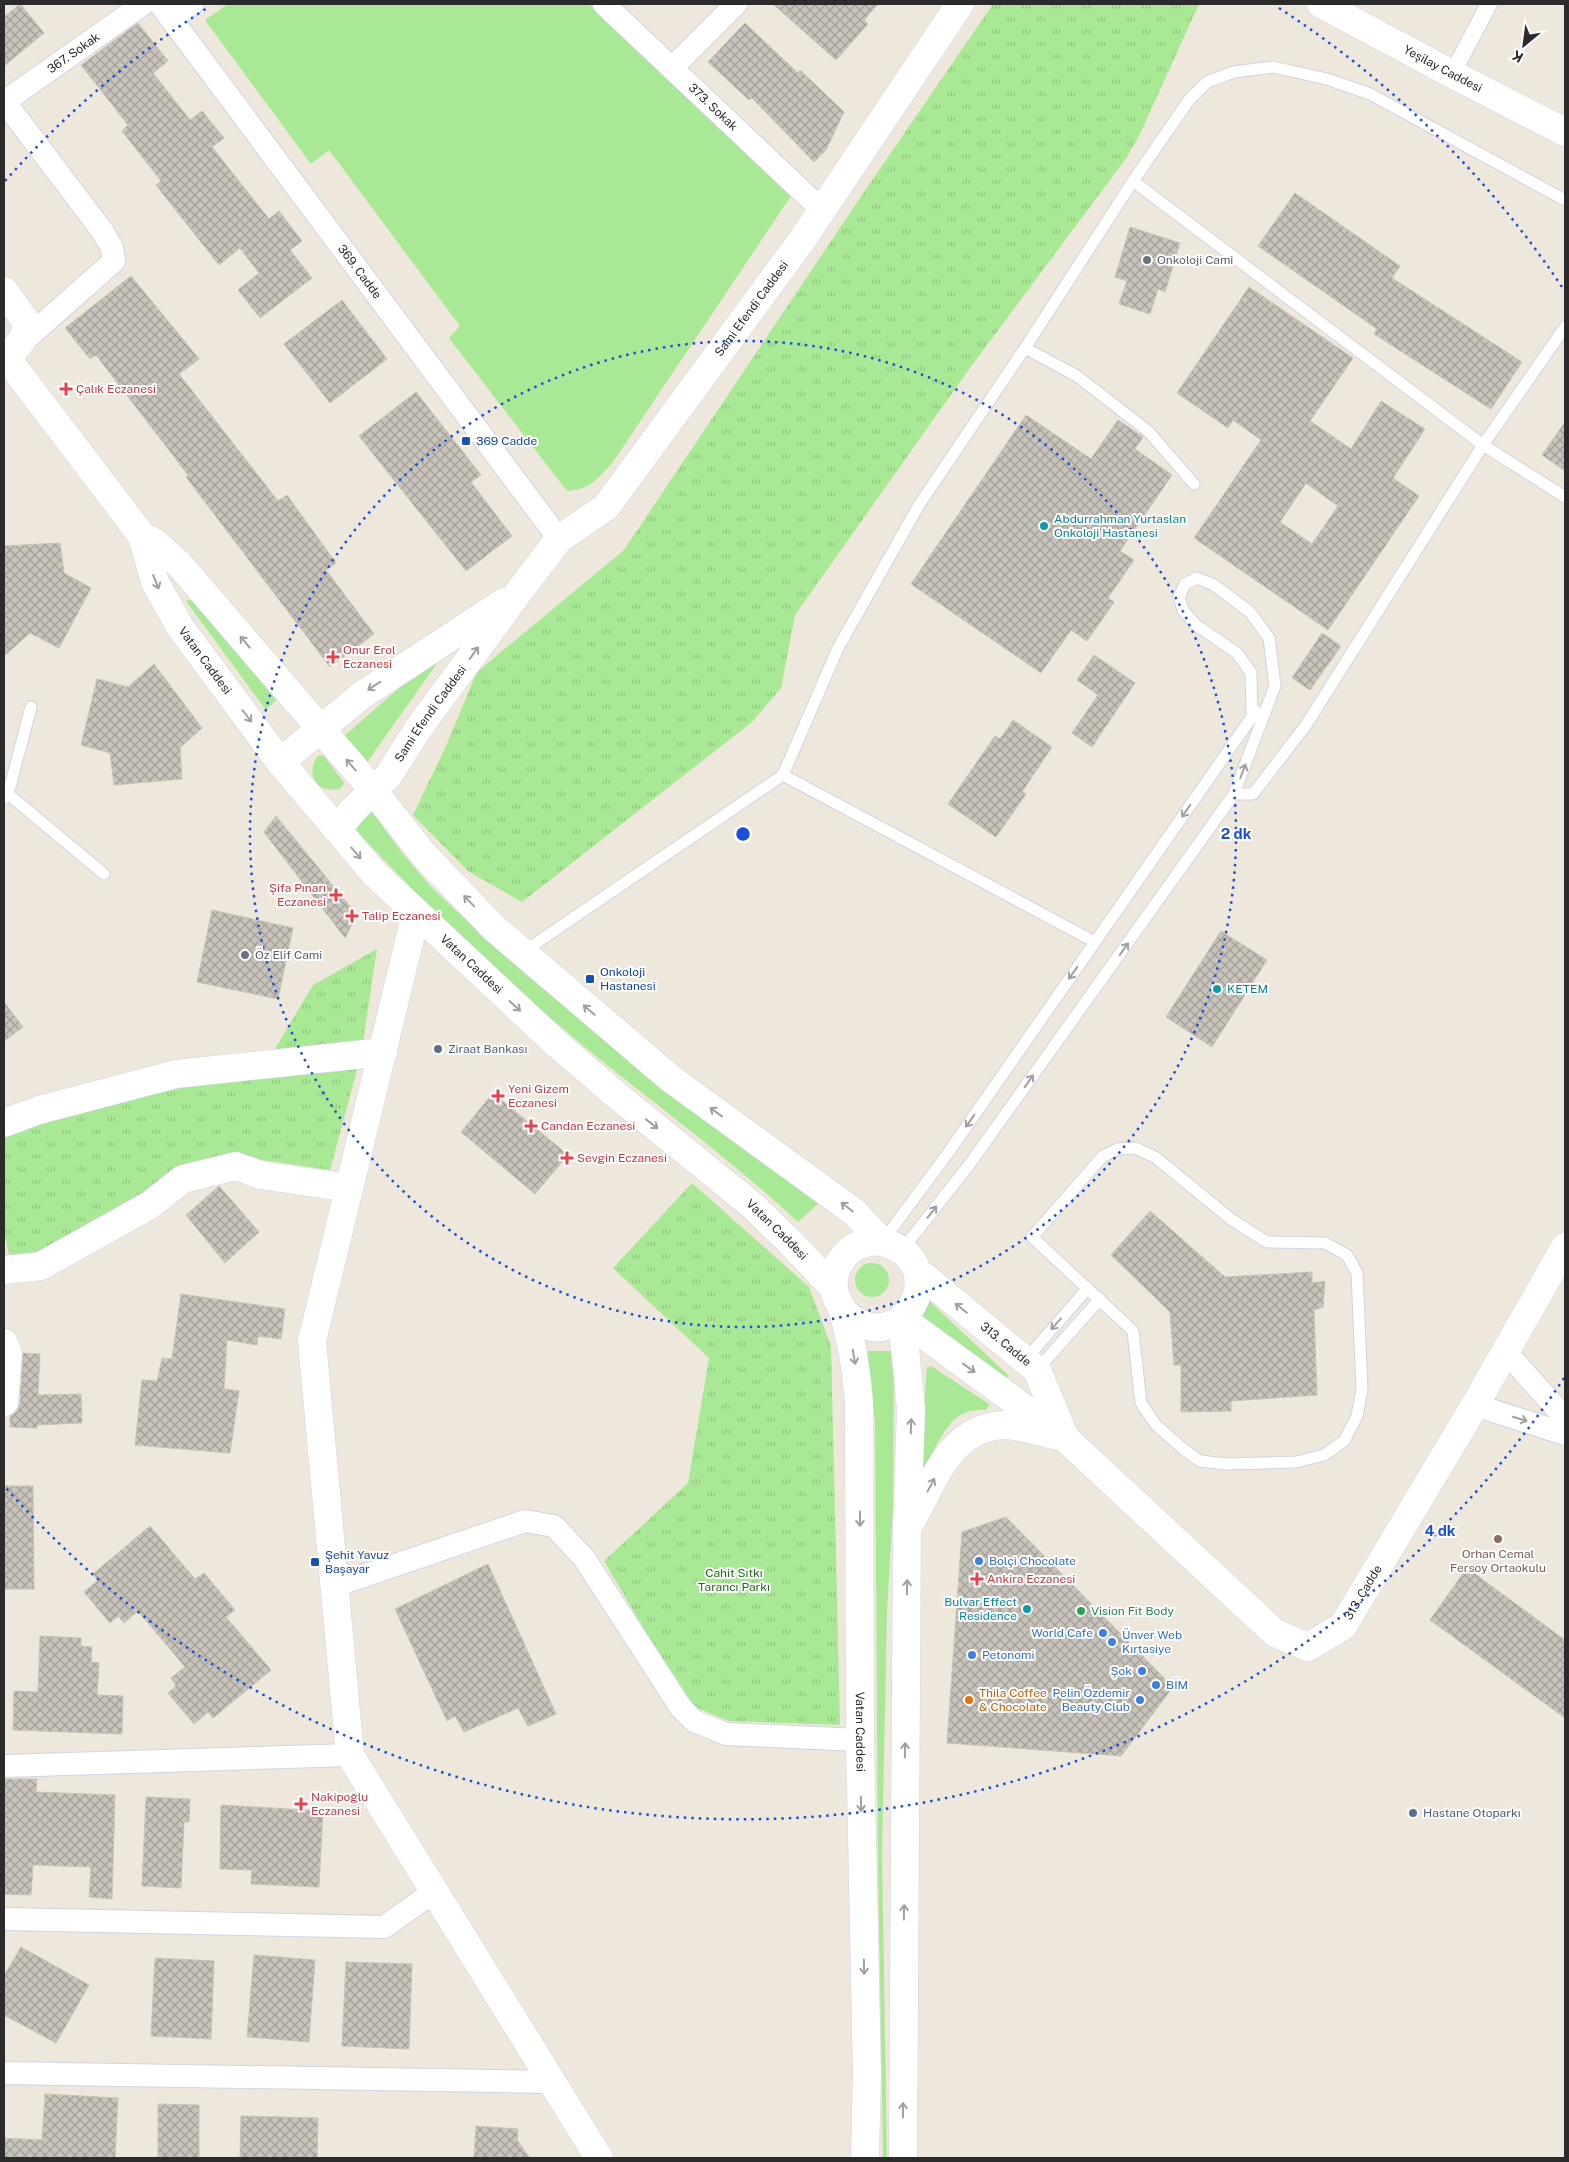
<svg xmlns="http://www.w3.org/2000/svg" width="1569" height="2162" viewBox="0 0 1569 2162" font-family="'Public Sans',sans-serif">
	<defs>
		<pattern id="park-tufts" width="24" height="20" patternUnits="userSpaceOnUse" patternTransform="scale(1.25)"><rect width="24" height="20" fill="#a9e894"/><path d="M3 7l-1-3M5 7V3M7 7l1-3M15 17l-1-3M17 17v-4M19 17l1-3" fill="none" stroke="#92c780"/></pattern>
		<pattern id="building-cross-hatch" width="8" height="8" patternUnits="userSpaceOnUse" patternTransform="scale(1.25)"><rect width="8" height="8" fill="#c9c4bb"/><path d="M0 0l8 8M0 8l8-8" fill="none" stroke="#a39f98"/></pattern>
	</defs>
	<rect width="100%" height="100%" fill="#eee7dc"/>
	<!-- grass -->
	<g fill="#a9e894">
		<path d="M228 4H589L791 196 613 462C598 478 591 489 568 491L563 486 449 338 460 326 329 150 311 164 205 20Z"/>
		<path d="M191 599 276 700 266 710 186 601Z"/>
		<path d="M438 654 441 658 365 765 342 738Z"/>
		<path d="M319 755 324 756 344 783 341 788C318 796 303 773 319 755Z"/>
		<path d="M372 812 403 854 433 889 525 974 609 1043 819 1203 798 1222C736 1164 668 1114 602 1061 514 990 431 911 354 828Z"/>
		<circle cx="872" cy="1280" r="17"/>
		<path d="M928 1300 1008 1375 1006 1379 921 1326 922 1304Z"/>
		<path d="M867 1351H894L893 1506 887 1613 882 1853 887 2158H883L878 1864 875 1421Z"/>
		<path d="M931 1366 989 1404 986 1410C978 1410 970 1410 962 1414 941 1425 927 1467 918 1487L927 1368Z"/>
	</g>
	<!-- park -->
	<g fill="url(#park-tufts)">
		<path d="M993 4H1199L1140 134 1127 157 967 372 795 615 781 688 752 722 522 902 468 871 413 815 446 746 477 672 624 550 866 189Z"/>
		<path d="M377 949 361 1055 330 1170 243 1157 139 1200 43 1256 10 1259 4 1233V1132L80 1109 254 1073 266 1064 313 985Z"/>
		<path d="M692 1183 809 1287 831 1346 840 1725 729 1721 695 1707 646 1632 604 1561 688 1483 709 1358 613 1268Z"/>
	</g>
	<!-- building -->
	<g fill="url(#building-cross-hatch)" stroke="#c9c4b5" fill-rule="evenodd">
		<path d="M20 4 44 33 4 66V17Z"/>
		<path d="M773 4H878L864 20 868 24 836 60Z"/>
		<path d="M138 23 168 61 153 73 190 120 202 111 224 138 212 147 269 219 279 211 302 241 290 250 312 278 260 318 238 290 259 273 240 248 219 265 156 185 161 181 122 131 128 125 81 65Z"/>
		<path d="M745 23 798 73 800 70 844 112 826 150 814 162 752 98 749 100 708 62Z"/>
		<path d="M1295 193 1400 266 1392 278 1522 362 1491 409 1374 334 1377 329 1258 246Z"/>
		<path d="M1130 227 1180 243 1165 292 1158 289 1150 314 1119 304 1127 281 1115 277Z"/>
		<path d="M131 276 199 359 179 374 278 501 287 495 336 563 326 570 374 634 330 667 186 477 188 475 96 355 90 359 65 328Z"/>
		<path d="M1249 287 1353 358 1310 421 1351 449 1381 401 1425 429 1393 478 1419 496 1328 630 1194 538 1261 440 1233 420 1228 428 1177 393ZM1306 483 1338 506 1312 544 1280 522Z"/>
		<path d="M342 300 387 359 330 403 284 344Z"/>
		<path d="M416 392 481 475 471 482 512 536 466 571 359 436Z"/>
		<path d="M1026 415 1091 459 1118 420 1143 437 1135 449 1172 475 1120 551 1134 560 1108 598 1114 602 1087 641 1071 630 1041 673 911 584Z"/>
		<path d="M1565 422V471L1542 455Z"/>
		<path d="M60 543 64 573 91 588 59 648 30 633 4 656V546Z"/>
		<path d="M1322 633 1341 646 1310 690 1292 678Z"/>
		<path d="M1094 655 1135 683 1092 747 1072 733 1098 695 1077 680Z"/>
		<path d="M154 664 202 728 180 748 182 779 114 785 110 753 81 745 97 679 128 687Z"/>
		<path d="M1013 720 1052 747 1022 792 1026 794 996 837 948 804 995 736 1000 739Z"/>
		<path d="M276 816 357 915 345 938 264 832Z"/>
		<path d="M212 910 293 928 278 999 197 982Z"/>
		<path d="M1221 931 1267 960 1212 1047 1166 1017Z"/>
		<path d="M4 1002 23 1027 4 1041Z"/>
		<path d="M493 1093 568 1155 535 1194 461 1132Z"/>
		<path d="M219 1186 259 1232 225 1263 186 1215Z"/>
		<path d="M1150 1211 1225 1277 1312 1272V1283L1325 1281 1323 1307 1314 1310 1317 1395 1231 1401V1411L1181 1412V1365H1174L1170 1312 1111 1255Z"/>
		<path d="M181 1294 285 1309 281 1339 258 1336 257 1345 227 1340 224 1389 239 1391 230 1453 135 1445 142 1380 157 1381 162 1358 172 1359Z"/>
		<path d="M23 1353 40 1354 38 1395 81 1394 82 1423 37 1425V1428L10 1427V1416L17 1411 20 1403Z"/>
		<path d="M4 1486H33L34 1589H4Z"/>
		<path d="M1006 1517 1173 1687 1121 1756 947 1743 962 1532Z"/>
		<path d="M150 1526 195 1579 204 1573 235 1610 226 1617 271 1670 213 1718 208 1712 194 1724 168 1693 176 1686 171 1678 185 1667 138 1611 124 1623 118 1616 110 1623 84 1592 98 1580 93 1574Z"/>
		<path d="M488 1564 556 1714 528 1726 518 1708 464 1732 455 1716 447 1721 395 1609Z"/>
		<path d="M1467 1568 1565 1640V1718L1430 1620Z"/>
		<path d="M40 1636 81 1638V1646L92 1647 91 1662 99 1663 97 1695 123 1696 122 1734 13 1730 14 1691 38 1692Z"/>
		<path d="M4 1779H37L36 1792 115 1795 112 1899 89 1897 91 1867 33 1865 31 1895 4 1894Z"/>
		<path d="M146 1797 190 1799 189 1822H184L181 1888 142 1886Z"/>
		<path d="M221 1805 323 1811 319 1887 251 1884 252 1870 220 1869Z"/>
		<path d="M21 1947 89 1985 56 2043 4 2015V1976Z"/>
		<path d="M254 1955 315 1960 309 2042 247 2037Z"/>
		<path d="M155 1958 214 1961 211 2039 151 2036Z"/>
		<path d="M346 1962 412 1964 409 2049 342 2046Z"/>
		<path d="M45 2094 118 2098 115 2158H4V2138L42 2140Z"/>
		<path d="M158 2104 199 2105V2158H158Z"/>
		<path d="M241 2116 318 2118 317 2158H240Z"/>
		<path d="M476 2126 518 2129 517 2140 530 2158H474Z"/>
	</g>
	<g fill="none" stroke-linecap="round" stroke-linejoin="round">
		<!-- service casing -->
		<g stroke="#d1d3e4" stroke-width="13">
			<g id="service">
				<path d="M1133 181 1483 445 1565 497"/>
				<path d="M1025 348 1077 376 1149 432 1194 484"/>
				<path d="M783 775 1095 942"/>
				<path d="M8 794 104 874"/>
				<path d="M1234 794H1253L1306 725 1483 445 1565 327"/>
				<path d="M4 798 8 794 31 707"/>
				<path d="M523 952 783 775 838 648 919 505 1025 348 1133 181 1189 100 1207 82 1234 72 1273 67 1327 79 1370 94 1565 200"/>
				<path d="M1135 1148 1155 1157 1232 1220 1267 1242 1325 1243 1347 1255 1357 1273 1362 1389 1357 1416 1344 1441 1324 1455 1296 1462 1226 1464 1200 1461 1182 1448 1156 1425 1141 1403 1133 1331 1032 1237 1103 1156 1118 1149Z"/>
				<path d="M882 1242 948 1153 1256 711"/>
				<path d="M902 1250 969 1165 1234 794 1275 686 1269 638 1250 612 1214 585 1197 578 1185 584 1179 597 1183 610 1196 625 1237 653 1251 673 1252 716"/>
				<path d="M1025 1360 1088 1288"/>
				<path d="M1037 1370 1100 1299"/>
			</g>
		</g>
		<!-- pedestrian casing -->
		<g stroke="#d1d3e4" stroke-width="18">
			<path id="pedestrian" d="M1452 74 1489 4"/>
		</g>
		<!-- minor casing -->
		<g stroke="#d1d3e4" stroke-width="24">
			<g id="minor">
				<path id="s1" d="M160 4 559 539"/>
				<path id="s2" d="M604 4 822 210"/>
				<path d="M171 19 192 4"/>
				<path d="M672 68 736 4"/>
				<path d="M4 101 103 232 112 248 114 261 18 346"/>
				<path id="s3" d="M4 102 143 4"/>
				<path d="M1506 1352 1565 1418"/>
				<path d="M1475 1405 1565 1434"/>
				<path d="M334 1586 525 1521 554 1526 584 1558 681 1708 694 1721 726 1734 860 1740"/>
				<path d="M4 1766 350 1755"/>
				<path d="M4 1919 384 1927 435 1891"/>
				<path d="M4 2073 553 2082"/>
			</g>
		</g>
		<!-- tertiary casing -->
		<g stroke="#d1d3e4" stroke-width="29">
			<g id="tertiary">
				<path d="M416 913 312 1341 350 1755 599 2158"/>
				<path d="M4 1123 39 1110 176 1074 383 1052"/>
				<path d="M4 1270 41 1266 150 1205 183 1179 236 1166 260 1175 349 1188"/>
				<path d="M4 1343 8 1353 4 1402"/>
			</g>
		</g>
		<!-- secondary casing -->
		<g stroke="#d1d3e4" stroke-width="29">
			<g id="secondary">
				<path id="s4" d="M1321 4 1452 74 1565 132"/>
				<path d="M4 291 25 320C30 336 16 349 4 359"/>
				<path id="s5" d="M6 357 142 536 155 582 180 627 280 762 374 873 558 1045 615 1094 753 1206 789 1241 834 1288"/>
				<path d="M142 536 154 542 179 564 373 790 423 854 494 928 670 1078 854 1212 882 1242"/>
				<path d="M280 762 362 695 504 602"/>
				<path id="s6" d="M337 829 356 807 388 776 420 726 518 593 559 539 606 507 802 240 960 4"/>
				<path id="s7" d="M917 1271 1037 1370 1065 1438"/>
				<path id="s8" d="M842 1310C899 1368 957 1263 885 1243 873 1239 856 1244 847 1253 838 1262 832 1276 834 1288 834 1296 839 1302 842 1309 845 1317 847 1327 849 1335 855 1358 857 1380 859 1403L860 1740 867 2074 865 2158"/>
				<path id="s9" d="M902 1319 1065 1438 1275 1633 1308 1647 1343 1626 1475 1405 1565 1247"/>
				<path d="M902 1319 911 1409 907 1527 903 2158"/>
				<path d="M910 1523C934 1483 948 1428 1004 1425 1020 1425 1039 1432 1054 1435"/>
			</g>
		</g>
		<!-- service -->
		<use href="#service" stroke="#fff" stroke-width="11"/>
		<!-- pedestrian -->
		<use href="#pedestrian" stroke="#fff" stroke-width="16"/>
		<!-- minor -->
		<use href="#minor" stroke="#fff" stroke-width="22"/>
		<!-- tertiary -->
		<use href="#tertiary" stroke="#fff" stroke-width="28"/>
		<!-- secondary -->
		<use href="#secondary" stroke="#fff" stroke-width="28"/>
	</g>
	<!-- one-way arrows -->
	<defs><path id="oneway-shaft" d="M-6 0H5M1.5-3L5.5 0L1.5 3" fill="none" stroke-width="1.6" stroke-linecap="round" stroke-linejoin="round" transform="scale(1.25)"/></defs>
	<g stroke="#a0a0a0">
		<use href="#oneway-shaft" transform="translate(156 582) rotate(68)"/>
		<use href="#oneway-shaft" transform="translate(245 642) rotate(-130)"/>
		<use href="#oneway-shaft" transform="translate(474 653) rotate(-54)"/>
		<use href="#oneway-shaft" transform="translate(374 686) rotate(147)"/>
		<use href="#oneway-shaft" transform="translate(247 716) rotate(53)"/>
		<use href="#oneway-shaft" transform="translate(351 765) rotate(-131)"/>
		<use href="#oneway-shaft" transform="translate(1243 771) rotate(-69)"/>
		<use href="#oneway-shaft" transform="translate(1186 811) rotate(125)"/>
		<use href="#oneway-shaft" transform="translate(356 853) rotate(49)"/>
		<use href="#oneway-shaft" transform="translate(469 901) rotate(-134)"/>
		<use href="#oneway-shaft" transform="translate(1124 949) rotate(-55)"/>
		<use href="#oneway-shaft" transform="translate(1073 973) rotate(125)"/>
		<use href="#oneway-shaft" transform="translate(515 1006) rotate(42)"/>
		<use href="#oneway-shaft" transform="translate(589 1010) rotate(-140)"/>
		<use href="#oneway-shaft" transform="translate(1029 1081) rotate(-55)"/>
		<use href="#oneway-shaft" transform="translate(716 1112) rotate(-144)"/>
		<use href="#oneway-shaft" transform="translate(970 1121) rotate(125)"/>
		<use href="#oneway-shaft" transform="translate(652 1124) rotate(38)"/>
		<use href="#oneway-shaft" transform="translate(847 1207) rotate(-143)"/>
		<use href="#oneway-shaft" transform="translate(932 1212) rotate(-52)"/>
		<use href="#oneway-shaft" transform="translate(961 1308) rotate(-141)"/>
		<use href="#oneway-shaft" transform="translate(1056 1324) rotate(132)"/>
		<use href="#oneway-shaft" transform="translate(854 1357) rotate(80)"/>
		<use href="#oneway-shaft" transform="translate(969 1368) rotate(36)"/>
		<use href="#oneway-shaft" transform="translate(1520 1419) rotate(17)"/>
		<use href="#oneway-shaft" transform="translate(911 1426) rotate(-88)"/>
		<use href="#oneway-shaft" transform="translate(931 1485) rotate(-62)"/>
		<use href="#oneway-shaft" transform="translate(860 1519) rotate(90)"/>
		<use href="#oneway-shaft" transform="translate(907 1587) rotate(-89)"/>
		<use href="#oneway-shaft" transform="translate(905 1750) rotate(-89)"/>
		<use href="#oneway-shaft" transform="translate(861 1804) rotate(89)"/>
		<use href="#oneway-shaft" transform="translate(904 1912) rotate(-89)"/>
		<use href="#oneway-shaft" transform="translate(864 1967) rotate(89)"/>
		<use href="#oneway-shaft" transform="translate(903 2110) rotate(-90)"/>
	</g>
	<!-- distance rings -->
	<g fill="none" stroke="#1d4ed8" stroke-width="2.5" stroke-dasharray="2.5 5">
		<circle cx="743" cy="834" r="493"/>
		<path d="M1564 1378A985 985 0 0 1 5 1487M5 181A985 985 0 0 1 207 8M1279 8A985 985 0 0 1 1564 290"/>
	</g>
	<!-- markers -->
	<g fill="#6b7280" stroke="#fff" stroke-width="2">
		<circle cx="1147" cy="260" r="5"/>
		<circle cx="245" cy="955" r="5"/>
	</g>
	<g fill="#e0444e" stroke="#fff" stroke-width="2">
		<path d="M63.5 381.5h5v5h5v5h-5v5h-5v-5h-5v-5h5z"/>
		<path d="M330.5 649.5h5v5h5v5h-5v5h-5v-5h-5v-5h5z"/>
		<path d="M333.5 887.5h5v5h5v5h-5v5h-5v-5h-5v-5h5z"/>
		<path d="M349.5 908.5h5v5h5v5h-5v5h-5v-5h-5v-5h5z"/>
		<path d="M495.5 1088.5h5v5h5v5h-5v5h-5v-5h-5v-5h5z"/>
		<path d="M528.5 1118.5h5v5h5v5h-5v5h-5v-5h-5v-5h5z"/>
		<path d="M564.5 1150.5h5v5h5v5h-5v5h-5v-5h-5v-5h5z"/>
		<path d="M974.5 1571.5h5v5h5v5h-5v5h-5v-5h-5v-5h5z"/>
		<path d="M298.5 1796.5h5v5h5v5h-5v5h-5v-5h-5v-5h5z"/>
	</g>
	<g fill="#1a4fb4" stroke="#fff" stroke-width="2">
		<rect x="461" y="436" width="10" height="10" rx="2.5"/>
		<rect x="585" y="974" width="10" height="10" rx="2.5"/>
		<rect x="310" y="1557" width="10" height="10" rx="2.5"/>
	</g>
	<g fill="#0f9aa8" stroke="#fff" stroke-width="2">
		<circle cx="1044" cy="526" r="5"/>
		<circle cx="1217" cy="989" r="5"/>
		<circle cx="1027" cy="1609" r="5"/>
	</g>
	<g fill="#5c6f8a" stroke="#fff" stroke-width="2">
		<circle cx="438" cy="1049" r="5"/>
		<circle cx="1413" cy="1813" r="5"/>
	</g>
	<circle fill="#8d6e63" stroke="#fff" stroke-width="2" cx="1498" cy="1539" r="5"/>
	<g fill="#3f7fe0" stroke="#fff" stroke-width="2">
		<circle cx="979" cy="1561" r="5"/>
		<circle cx="1103" cy="1633" r="5"/>
		<circle cx="1112" cy="1642" r="5"/>
		<circle cx="972" cy="1655" r="5"/>
		<circle cx="1142" cy="1671" r="5"/>
		<circle cx="1156" cy="1685" r="5"/>
		<circle cx="1140" cy="1700" r="5"/>
	</g>
	<circle fill="#2e9e5b" stroke="#fff" stroke-width="2" cx="1081" cy="1611" r="5"/>
	<circle fill="#e8710a" stroke="#fff" stroke-width="2" cx="969" cy="1700" r="5"/>
	<g text-anchor="middle" stroke-width="4" stroke-linejoin="round" paint-order="stroke">
		<!-- street labels -->
		<g font-size="12" fill="#2b2b2b" stroke="#fff">
			<text dy="4" stroke="none"><textPath href="#s3" startOffset="85">367. Sokak</textPath></text>
			<text dy="4" stroke="none"><textPath href="#s4" startOffset="138">Yeşilay Caddesi</textPath></text>
			<text dy="4" stroke="none"><textPath href="#s2" startOffset="150">373. Sokak</textPath></text>
			<text dy="4" stroke="none"><textPath href="#s1" startOffset="334">369. Cadde</textPath></text>
			<text dy="4" stroke="none"><textPath href="#s6" startOffset="669">Sami Efendi Caddesi</textPath></text>
			<text dy="4" stroke="none"><textPath href="#s5" startOffset="366">Vatan Caddesi</textPath></text>
			<text dy="4" stroke="none"><textPath href="#s6" startOffset="149">Sami Efendi Caddesi</textPath></text>
			<text dy="4" stroke="none"><textPath href="#s5" startOffset="771">Vatan Caddesi</textPath></text>
			<text dy="4" stroke="none"><textPath href="#s5" startOffset="1176">Vatan Caddesi</textPath></text>
			<text dy="4" stroke="none"><textPath href="#s7" startOffset="115">313. Cadde</textPath></text>
			<text dy="4" stroke="none"><textPath href="#s9" startOffset="604">313. Cadde</textPath></text>
			<text dy="4" stroke="none"><textPath href="#s8" startOffset="690">Vatan Caddesi</textPath></text>
		</g>
		<!-- worship labels -->
		<g font-size="12" fill="#5b616d" stroke="#fff" text-anchor="start">
			<text x="1157" y="264">Onkoloji Cami</text>
			<text x="255" y="959">Öz Elif Cami</text>
		</g>
		<!-- health labels -->
		<g font-size="12" fill="#be3a42" stroke="#fff" text-anchor="start">
			<text x="76" y="393">Çalık Eczanesi</text>
			<text x="343" y="654">Onur Erol<tspan x="343" dy="14">Eczanesi</tspan></text>
			<text x="326" y="892" text-anchor="end">Şifa Pınarı<tspan x="326" dy="14">Eczanesi</tspan></text>
			<text x="362" y="920">Talip Eczanesi</text>
			<text x="508" y="1093">Yeni Gizem<tspan x="508" dy="14">Eczanesi</tspan></text>
			<text x="541" y="1130">Candan Eczanesi</text>
			<text x="577" y="1162">Sevgin Eczanesi</text>
			<text x="987" y="1583">Ankira Eczanesi</text>
			<text x="311" y="1801">Nakipoğlu<tspan x="311" dy="14">Eczanesi</tspan></text>
		</g>
		<!-- transit labels -->
		<g font-size="12" fill="#164399" stroke="#fff" text-anchor="start">
			<text x="476" y="445">369 Cadde</text>
			<text x="600" y="976">Onkoloji<tspan x="600" dy="14">Hastanesi</tspan></text>
			<text x="325" y="1559">Şehit Yavuz<tspan x="325" dy="14">Başayar</tspan></text>
		</g>
		<!-- culture labels -->
		<g font-size="12" fill="#0d838f" stroke="#fff" text-anchor="start">
			<text x="1054" y="523">Abdurrahman Yurtaslan<tspan x="1054" dy="14">Onkoloji Hastanesi</tspan></text>
			<text x="1227" y="993">KETEM</text>
			<text x="1017" y="1606" text-anchor="end">Bulvar Effect<tspan x="1017" dy="14">Residence</tspan></text>
		</g>
		<!-- service labels -->
		<g font-size="12" fill="#4e5e75" stroke="#fff" text-anchor="start">
			<text x="448" y="1053">Ziraat Bankası</text>
			<text x="1423" y="1817">Hastane Otoparkı</text>
		</g>
		<!-- education labels -->
		<g font-size="12" fill="#785e54" stroke="#fff">
			<text x="1498" y="1558">Orhan Cemal<tspan x="1498" dy="14">Fersoy Ortaokulu</tspan></text>
		</g>
		<!-- shop labels -->
		<g font-size="12" fill="#366cbe" stroke="#fff" text-anchor="start">
			<text x="989" y="1565">Bolçi Chocolate</text>
			<text x="1093" y="1637" text-anchor="end">World Cafe</text>
			<text x="1122" y="1639">Ünver Web<tspan x="1122" dy="14">Kırtasiye</tspan></text>
			<text x="982" y="1659">Petonomi</text>
			<text x="1132" y="1675" text-anchor="end">Şok</text>
			<text x="1166" y="1689">BİM</text>
			<text x="1130" y="1697" text-anchor="end">Pelin Özdemir<tspan x="1130" dy="14">Beauty Club</tspan></text>
		</g>
		<!-- park labels -->
		<g font-size="12" fill="#1f6d15" stroke="#fff">
			<text x="734" y="1577">Cahit Sıtkı<tspan x="734" dy="14">Tarancı Parkı</tspan></text>
		</g>
		<!-- leisure labels -->
		<g font-size="12" fill="#27864d" stroke="#fff" text-anchor="start">
			<text x="1091" y="1615">Vision Fit Body</text>
		</g>
		<!-- food labels -->
		<g font-size="12" fill="#c56008" stroke="#fff" text-anchor="start">
			<text x="979" y="1697">Thila Coffee<tspan x="979" dy="14">&amp; Chocolate</tspan></text>
		</g>
	</g>
	<circle cx="743" cy="834" r="8" fill="#1d4ed8" stroke="#fff" stroke-width="2.5"/>
	<g font-size="15" text-anchor="middle" font-weight="bold" fill="#1d4ed8" stroke="#fff" stroke-width="4" stroke-linejoin="round" paint-order="stroke">
		<text x="1236" y="839">2 dk</text>
		<text x="1440" y="1536">4 dk</text>
	</g>
	<!-- border -->
	<rect width="1569" height="2162" fill="none" stroke="#2b2b2b" stroke-width="10"/>
	<!-- north arrow -->
	<g transform="translate(1524 45) rotate(209)" stroke="#ffffff" stroke-width="4" paint-order="stroke">
	<path d="M0-4L9 19L0 12L-9 19Z" fill="#2b2b2b"/>
	<text y="-8" font-size="14" font-weight="bold" text-anchor="middle" fill="#2b2b2b">K</text>
	</g>
</svg>
